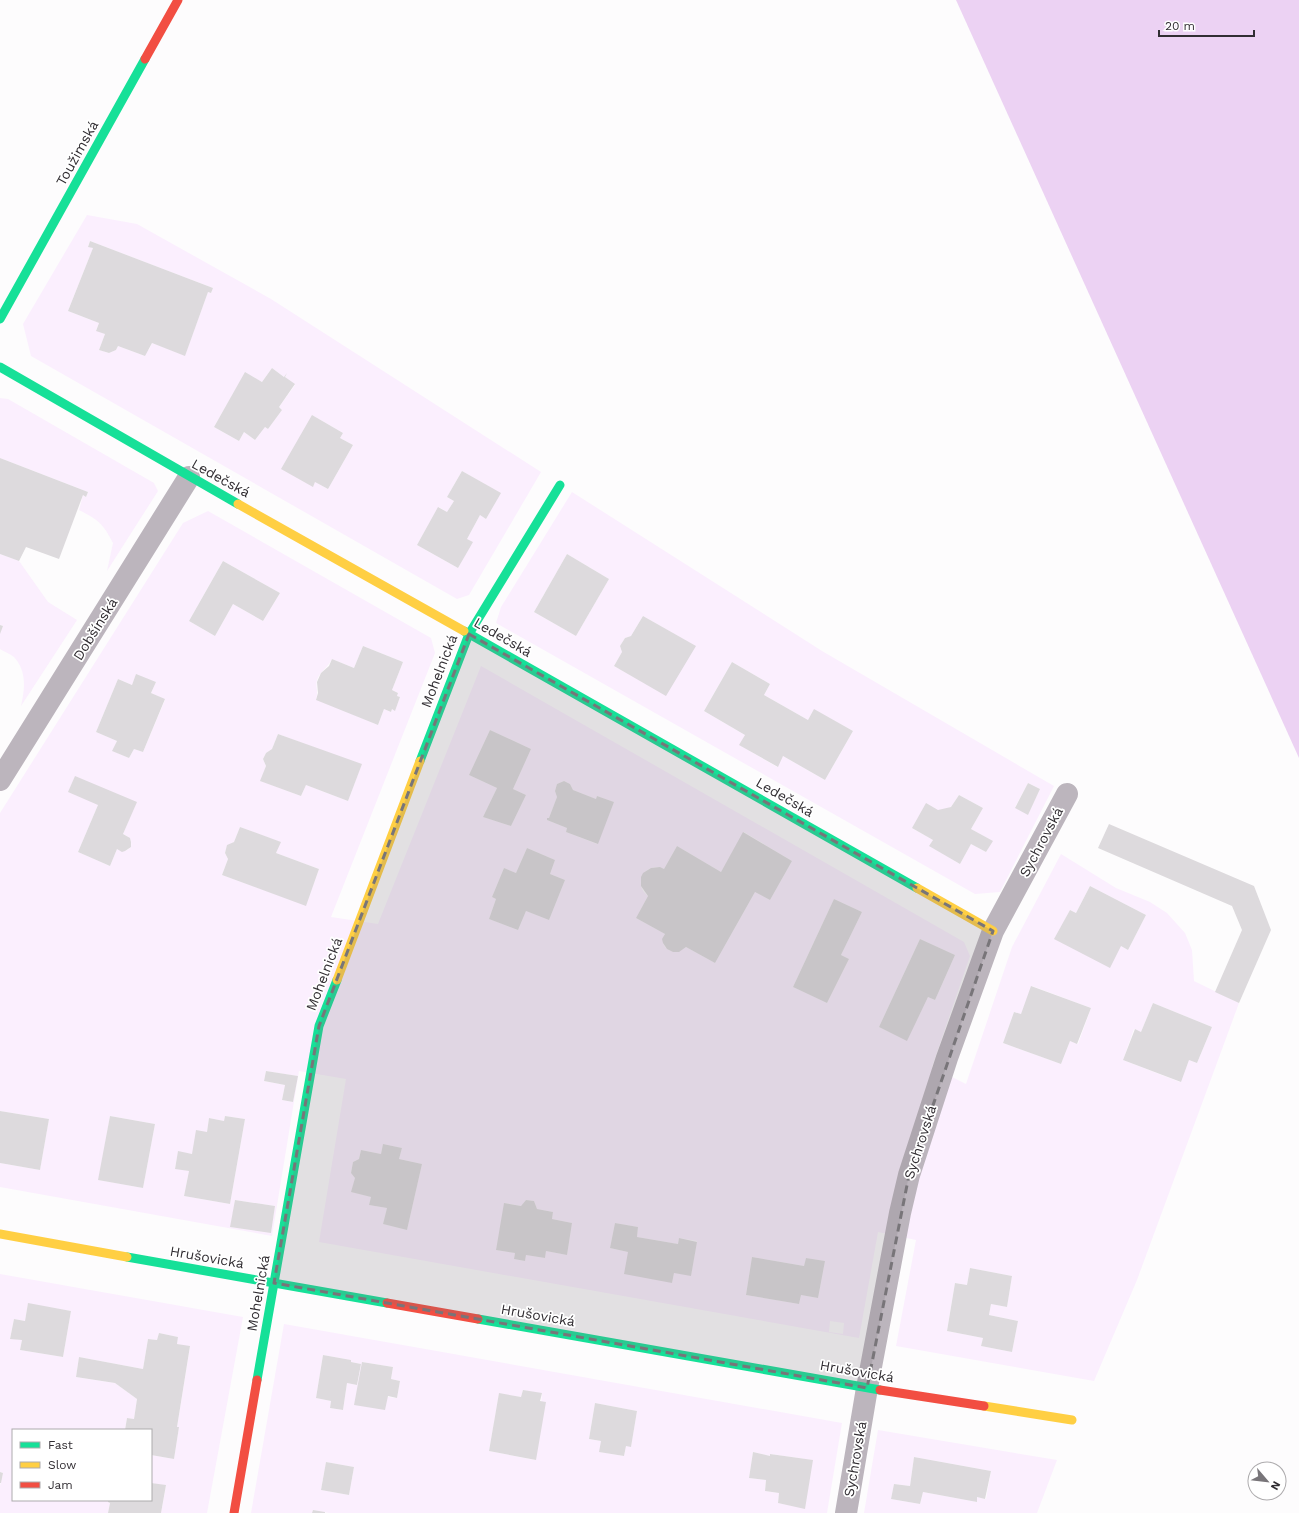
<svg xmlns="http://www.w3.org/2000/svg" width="1299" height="1513" viewBox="0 0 1299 1513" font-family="'Work Sans',sans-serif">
	<rect width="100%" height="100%" fill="#fdfcfd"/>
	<!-- green -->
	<g fill="#fbeffe" fill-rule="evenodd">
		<path d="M87 215 137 224 271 299 541 472 469 595 457 599 31 356 23 324ZM90 241 213 288 211 293 208 292 185 355 152 343 149 350H147L145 356 118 346 116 350 109 353 99 350 105 334 96 330 99 323 68 311 93 248 88 246ZM272 368 284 377 287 374 285 377 295 385 279 407 282 410 268 429 265 427 255 440 244 432 239 441 214 427 245 373 262 382ZM312 415 343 433 340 438 353 445 328 489 315 482 313 486ZM462 471 500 493 486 519 480 515 467 539 472 542 458 568 417 545 439 507 447 512 454 501 447 497Z"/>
		<path d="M0 398 8 399 154 483 158 491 107 571 113 543C103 523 98 520 79 510L83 495 86 497 88 492 0 458Z"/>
		<path d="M572 492 822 651 1054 786 1000 892 975 894 496 623 501 607ZM567 554 609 579 576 636 534 612ZM643 616 695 646 666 695 614 666 622 652 620 646 625 638 631 636ZM732 662 770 684 764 695 808 720 814 710 853 731 825 780 783 756 777 767 740 745 745 735 704 711ZM1028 783 1040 789 1028 814 1015 807ZM959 795 983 808 971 829 992 841 986 852 971 844 960 864 930 846 933 840 912 828 951 807Z"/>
		<path d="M208 511 431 638 435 653 331 917 378 924 481 666 964 942 970 956 932 1067 966 1084 1012 947 1061 854 1116 888 1150 902 1167 913 1185 933 1192 950 1194 981 1239 1003 1137 1280 1094 1381 896 1346 916 1240 878 1232 859 1338 319 1242 346 1079 299 1071 272 1236 0 1187V1163L40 1170 49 1119 0 1111V813L183 523ZM223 561 280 593 263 621 233 604 215 636 189 621ZM363 646 403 662 392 690 398 693 397 696 400 697 395 710 392 709 391 712 384 709 378 725 316 699C319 691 315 687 317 680 320 671 328 668 332 659L354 668ZM136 675 156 682 151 693 165 700 143 752 134 749 129 758 113 751 117 741 96 732 118 679 132 685ZM490 730 531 749 513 789 526 795 511 826 483 817 497 788 469 775ZM278 734 361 765 348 801 306 785 301 796 261 781 266 766 263 759 266 753 272 749ZM564 781 570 784 573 790 596 799 597 796 614 802 597 844 566 832 567 828 547 820V818H549L557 797 555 791 557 784ZM136 802 123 834C130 837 132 840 131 847 126 852 123 852 117 849L110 866 78 852 98 805ZM240 827 280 842 276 853 319 869 306 905 222 875 228 859 225 853 227 846 234 842ZM744 832 792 861 770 900 755 892 715 963 686 947C675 957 657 949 665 934L636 918 648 896C632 884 645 861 664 869L677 846 721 872ZM527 848 555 860 550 874 565 880 549 920 526 911 518 930 489 919 496 899 492 897 504 868 516 873ZM1090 886 1146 915 1128 950 1121 946 1055 939 1070 910 1076 913ZM834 899 862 912 841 955 849 959 827 1003 793 987ZM920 939 955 955 935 1000 928 997 907 1040 879 1027ZM1032 986 1091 1008 1078 1044 1070 1041 1061 1064 1003 1043 1014 1012 1021 1014ZM1153 1003 1212 1027 1197 1063 1189 1060 1180 1082 1123 1060 1134 1029 1141 1032ZM266 1071 297 1076 293 1102 282 1100 285 1085 264 1081ZM110 1116 155 1124 143 1188 99 1180ZM225 1116 245 1119 230 1204 184 1196 189 1171 175 1168 178 1152 192 1154 207 1132 209 1118 224 1121ZM383 1144 402 1148 399 1159 422 1164 407 1230 383 1224 387 1208 369 1205 371 1197 352 1192 355 1178 351 1173 353 1162 359 1159 361 1150 381 1154ZM235 1200 275 1206 271 1232 231 1227ZM526 1200 534 1201 537 1209 553 1212 552 1219 572 1223 567 1255 546 1251 545 1258 526 1255 525 1261 514 1259 515 1253 496 1250 505 1203 521 1206ZM615 1223 638 1227 637 1237 678 1244 679 1238 697 1241 691 1275 674 1273 672 1283 628 1252 610 1248ZM752 1257 804 1266 806 1258 825 1261 818 1298 801 1295 799 1304 746 1295ZM970 1268 1012 1276 1007 1307 991 1304 989 1315 1018 1321 1012 1352 981 1346 983 1338 947 1331 955 1283 967 1285ZM830 1321 844 1323 843 1334 829 1332Z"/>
		<path d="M0 554 19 561 48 602 77 620 21 706C25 690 27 671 14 657 11 654 4 652 0 649V631L3 626 0 625Z"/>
		<path d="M0 1274 243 1317 207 1513H161L166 1486 151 1483V1455L174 1459 179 1427H177L190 1347 177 1344 178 1337 159 1333 157 1340 148 1339 143 1369 79 1357 76 1377 115 1383 137 1399 134 1419 127 1418 125 1430H13V1500H108V1502L110 1503 108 1513H0V1486L3 1473 0 1472ZM28 1304 71 1311 63 1357 20 1350 22 1340 10 1338 14 1319 25 1321Z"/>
		<path d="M284 1324 842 1423 827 1513H329L313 1510 312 1513H251ZM323 1355 351 1360V1362L361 1364 357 1385 347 1383 343 1410 330 1408 331 1401 316 1398ZM362 1362 393 1367 391 1379 400 1381 397 1398 388 1397ZM523 1390 542 1394 535 1460 489 1451 499 1394 521 1397ZM595 1403 637 1411 631 1446H626L624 1456 600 1452 601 1441 589 1439ZM753 1452 770 1456V1454L812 1460 805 1508 778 1503 779 1493 765 1491 766 1480 749 1478ZM326 1462 354 1467 349 1495 321 1490Z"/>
		<path d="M878 1430 1057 1460 1037 1513H864ZM914 1457 991 1471 986 1499 977 1497V1502L923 1492 920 1504 891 1499 894 1484 910 1486Z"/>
	</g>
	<!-- forest -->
	<path fill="#ecd2f3" d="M956 0H1299V758Z"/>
	<!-- building -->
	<g fill="#dddadd">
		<path d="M90 241 213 288 211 293 208 292 185 356 152 343 145 356 118 346 116 350 109 353 99 350 105 334 96 331 99 323 68 311 93 248 88 247Z"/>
		<path d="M272 368 284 377 287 373 285 377 295 384 279 407 282 410 268 429 265 427 255 440 244 432 239 441 214 427 245 372 262 382Z"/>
		<path d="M312 415 343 433 340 438 353 445 328 489 315 482 313 487 281 469Z"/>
		<path d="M0 458 88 492 86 497 83 495 59 559 26 547 19 561 0 554Z"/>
		<path d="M462 471 501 493 486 519 480 515 467 539 473 542 458 568 417 545 438 507 447 512 454 501 447 497Z"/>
		<path d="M567 554 609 579 576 636 534 612Z"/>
		<path d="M223 561 280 593 263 621 233 604 215 636 189 621Z"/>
		<path d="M643 616 696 646 666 696 614 666 622 652 620 646 625 638 631 636Z"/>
		<path d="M0 625 3 626 0 634Z"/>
		<path d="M363 646 403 662 392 690 398 693 397 696 400 697 395 711 392 709 391 712 384 709 378 725 316 700 318 693 317 682 321 673 329 666 332 659 354 668Z"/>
		<path d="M732 662 770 684 764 695 808 720 814 709 853 731 825 780 783 756 778 767 739 745 745 735 704 711Z"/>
		<path d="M136 674 156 682 151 693 165 699 143 752 134 749 129 758 112 751 117 741 96 732 118 679 132 685Z"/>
		<path d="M490 730 531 749 513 789 526 795 511 826 483 817 497 788 469 775Z"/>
		<path d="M278 734 362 764 348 801 306 785 301 796 260 781 266 766 263 759 266 753 272 749Z"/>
		<path d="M75 776 137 802 123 834 130 838 131 842V847L125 851 122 852 117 849 110 866 78 852 98 805 68 792Z"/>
		<path d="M564 781 570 784 573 790 596 799 597 796 614 802 598 844 566 832 567 828 547 820V818H549L557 797 555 791 557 784Z"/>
		<path d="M1028 783 1040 789 1028 815 1015 808Z"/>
		<path d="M959 795 983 808 971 829 993 841 986 852 971 844 960 864 929 846 933 840 912 828 926 803 938 810 951 807Z"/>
		<path d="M1109 824 1254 886 1271 930 1239 1003 1215 992 1242 930 1232 906 1098 848Z"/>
		<path d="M240 827 281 842 276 853 319 869 306 906 222 875 228 859 225 853 227 845 234 842Z"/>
		<path d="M743 832 792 861 770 900 755 892 715 963 686 947 679 952H673L667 949 663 943 662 939 665 934 636 918 648 896 641 886V877L643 873 651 868 660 867 664 869 677 846 721 872Z"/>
		<path d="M527 848 555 860 550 874 565 880 549 920 526 911 518 930 489 919 496 899 492 897 504 868 516 873Z"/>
		<path d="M1090 886 1146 915 1128 950 1121 946 1110 968 1054 939 1070 910 1076 913Z"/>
		<path d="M834 899 862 912 841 955 849 959 827 1003 793 987Z"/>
		<path d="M920 939 955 955 935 1000 928 997 907 1041 879 1027Z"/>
		<path d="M1031 986 1091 1008 1077 1044 1070 1041 1061 1064 1003 1043 1014 1012 1021 1014Z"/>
		<path d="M1153 1003 1212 1027 1197 1063 1189 1060 1181 1082 1123 1060 1135 1029 1141 1032Z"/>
		<path d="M266 1071 298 1076 293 1102 282 1100 285 1085 264 1081Z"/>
		<path d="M0 1111 49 1119 40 1170 0 1163Z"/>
		<path d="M110 1116 155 1124 143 1188 98 1180Z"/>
		<path d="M225 1116 245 1119 230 1204 184 1196 189 1171 175 1169 178 1151 192 1154 196 1130 207 1132 209 1118 224 1121Z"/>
		<path d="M383 1144 402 1148 399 1159 422 1164 407 1230 383 1224 387 1208 369 1205 371 1197 351 1192 355 1178 351 1173 353 1162 359 1159 361 1150 381 1154Z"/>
		<path d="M235 1200 275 1206 271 1233 230 1227Z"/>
		<path d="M526 1200 534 1201 537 1209 553 1212 552 1219 572 1223 567 1255 546 1251 545 1258 526 1255 525 1261 514 1259 515 1253 496 1250 504 1203 521 1206Z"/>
		<path d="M615 1223 638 1227 637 1237 678 1244 679 1238 697 1242 691 1276 674 1273 672 1283 624 1274 628 1252 610 1248Z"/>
		<path d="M752 1257 804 1266 806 1258 825 1261 818 1298 801 1295 799 1304 746 1295Z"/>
		<path d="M970 1268 1012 1276 1007 1307 991 1304 989 1315 1018 1321 1012 1352 981 1346 983 1338 947 1331 955 1283 967 1285Z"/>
		<path d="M28 1303 71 1311 63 1357 20 1350 22 1340 10 1339 14 1319 25 1321Z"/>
		<path d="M159 1333 178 1337 177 1344 190 1346 177 1427H179L174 1459 151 1455V1430H125L127 1418 134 1419 137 1399 115 1383 76 1377 79 1357 143 1369 148 1339 157 1340Z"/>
		<path d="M323 1355 351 1360V1362L361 1364 357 1385 347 1383 343 1410 330 1408 331 1401 316 1398Z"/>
		<path d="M362 1362 393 1367 391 1379 400 1381 397 1398 388 1396 385 1410 354 1405Z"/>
		<path d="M523 1390 542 1393 540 1401 546 1402 536 1460 489 1451 499 1393 521 1397Z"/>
		<path d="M595 1403 637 1411 631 1447 626 1446 624 1456 599 1452 601 1441 589 1439Z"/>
		<path d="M753 1452 770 1456V1454L813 1460 805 1509 778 1503 779 1493 765 1491 766 1480 749 1478Z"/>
		<path d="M914 1457 991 1471 985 1499 977 1497V1502L923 1492 920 1504 891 1499 894 1484 910 1486Z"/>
		<path d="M326 1462 354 1467 349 1495 321 1490Z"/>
		<path d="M0 1472 3 1473 1 1483H0Z"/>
		<path d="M151 1483 166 1485 161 1513H108L110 1503 108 1502V1500H151Z"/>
		<path d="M313 1510 325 1512V1513H312Z"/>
	</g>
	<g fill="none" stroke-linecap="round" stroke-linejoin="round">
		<!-- street -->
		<g stroke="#bcb5bd" stroke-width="22">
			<path d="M0 780 189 477"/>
			<path d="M846 1513 867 1388 900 1213 909 1175 947 1058 993 931 1067 794"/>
		</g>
		<!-- fast -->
		<g stroke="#16e098" stroke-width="9">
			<path d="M0 319 145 59"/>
			<path d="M0 367 238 504"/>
			<path d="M464 631 917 888"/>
			<path d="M420 761 469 634 560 485"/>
			<path d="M127 1257 387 1303"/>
			<path d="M478 1319 880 1390"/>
			<path d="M257 1380 319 1026 337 980"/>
		</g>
		<!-- slow -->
		<g stroke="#ffcf43" stroke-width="9">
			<path d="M238 504 464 631"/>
			<path d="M917 888 993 931"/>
			<path d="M337 980 420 761"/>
			<path d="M0 1234 127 1257"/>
			<path d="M984 1406 1072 1420"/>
		</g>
		<!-- jam -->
		<g stroke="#f24e42" stroke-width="9">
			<path d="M145 59 178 0"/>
			<path d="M387 1303 478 1319"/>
			<path d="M880 1390 984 1406"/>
			<path d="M234 1513 257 1380"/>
		</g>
	</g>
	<!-- marked area -->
	<path fill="#787579" fill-opacity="0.2" stroke="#787579" stroke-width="3" stroke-dasharray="8 5" stroke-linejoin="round" d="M469 634 993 931 909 1175 867 1388 274 1283 319 1026Z"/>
	<g text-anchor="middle" stroke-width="3.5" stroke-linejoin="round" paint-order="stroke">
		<!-- street labels -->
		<g font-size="14" fill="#312d32" stroke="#fff">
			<text transform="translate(77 153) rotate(-61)" y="5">Toužimská</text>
			<text transform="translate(221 478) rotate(29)" y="5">Ledečská</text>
			<text transform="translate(95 629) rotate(-58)" y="5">Dobšínská</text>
			<text transform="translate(503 637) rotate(30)" y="5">Ledečská</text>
			<text transform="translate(439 671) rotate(-69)" y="5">Mohelnická</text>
			<text transform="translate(785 797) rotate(30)" y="5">Ledečská</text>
			<text transform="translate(1041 842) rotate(-62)" y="5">Sychrovská</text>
			<text transform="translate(324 974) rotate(-69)" y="5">Mohelnická</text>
			<text transform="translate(920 1142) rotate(-72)" y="5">Sychrovská</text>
			<text transform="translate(207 1257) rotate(10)" y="5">Hrušovická</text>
			<text transform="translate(258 1293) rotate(-80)" y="5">Mohelnická</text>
			<text transform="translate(538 1315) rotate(10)" y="5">Hrušovická</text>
			<text transform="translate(857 1371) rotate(10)" y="5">Hrušovická</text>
			<text transform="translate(855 1459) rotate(-80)" y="5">Sychrovská</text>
		</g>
	</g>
	<!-- legend -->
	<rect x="12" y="1429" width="140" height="72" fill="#ffffff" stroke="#adabad"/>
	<rect x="20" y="1442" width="20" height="6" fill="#16e098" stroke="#adabad"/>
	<text x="48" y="1449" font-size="12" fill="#312d32">Fast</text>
	<rect x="20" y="1462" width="20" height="6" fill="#ffcf43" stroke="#adabad"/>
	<text x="48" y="1469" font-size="12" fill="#312d32">Slow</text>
	<rect x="20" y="1482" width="20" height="6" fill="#f24e42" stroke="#adabad"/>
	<text x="48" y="1489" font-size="12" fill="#312d32">Jam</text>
	<!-- north arrow -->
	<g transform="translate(1267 1481) rotate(118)"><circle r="19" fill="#ffffff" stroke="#adabad"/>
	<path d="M0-3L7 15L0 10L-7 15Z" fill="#787579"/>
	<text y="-6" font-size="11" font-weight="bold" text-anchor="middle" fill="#312d32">N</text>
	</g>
	<!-- scale -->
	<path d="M1159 30v6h95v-6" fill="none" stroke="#312d32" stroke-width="2"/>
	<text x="1165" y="30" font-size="12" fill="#312d32" stroke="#ffffff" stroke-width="3" paint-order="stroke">20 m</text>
</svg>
